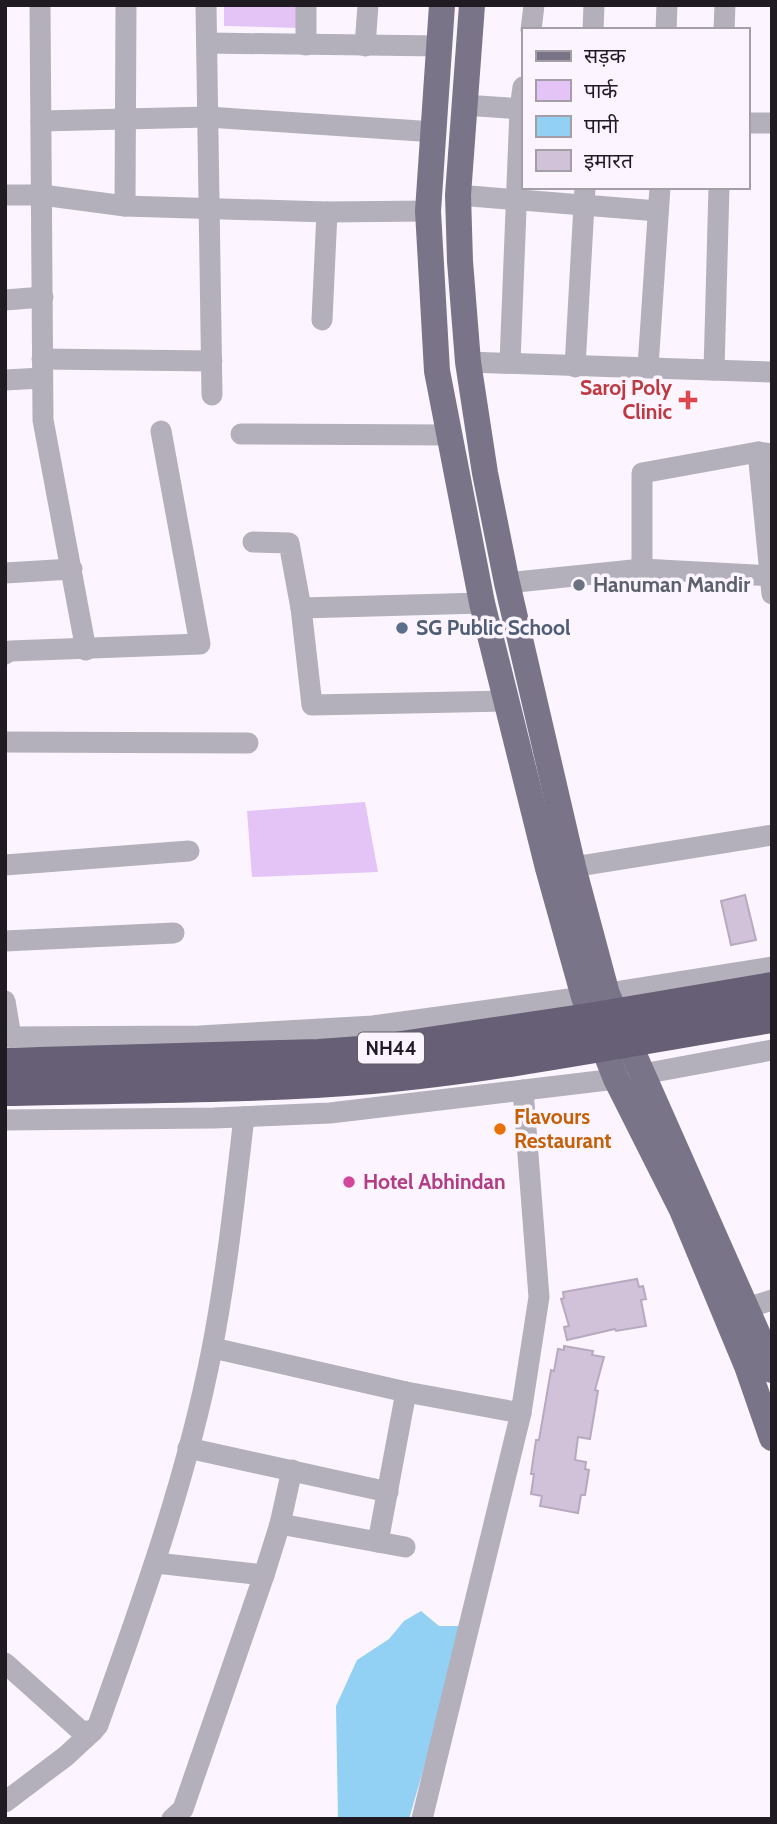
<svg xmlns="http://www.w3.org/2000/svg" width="777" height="1824" viewBox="0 0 777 1824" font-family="Cabin,'Noto Sans Devanagari',sans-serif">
	<rect width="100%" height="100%" fill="#fcf5ff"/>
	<!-- green -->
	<g fill="#e4c3f6">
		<path d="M224 5H300V28L224 26Z"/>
		<path d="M365 802 378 872 252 877 247 811Z"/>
	</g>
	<!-- water -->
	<path fill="#92d0f4" d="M421 1611 439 1626H465L409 1819H338L336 1706 357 1660 389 1639 404 1621Z"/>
	<!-- building -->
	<g fill="#d1c2d9" stroke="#b7a9bf" stroke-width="2">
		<path d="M745 895 756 940 731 945 721 901Z"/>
		<path d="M637 1279 639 1287 643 1286 646 1299 641 1300 646 1326 616 1331 615 1329 567 1340 564 1327 569 1326 561 1299 564 1298 563 1292Z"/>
		<path d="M564 1346 593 1351 592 1355 604 1357 595 1390 598 1391 590 1439 578 1437 575 1460 586 1462 585 1469 589 1470 585 1495H581L578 1513 540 1506 542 1496 531 1494 534 1474H531L536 1440H539L551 1370 554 1371 558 1349 564 1350Z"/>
	</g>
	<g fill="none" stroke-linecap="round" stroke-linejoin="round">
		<!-- minor -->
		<g stroke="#b3b0bb" stroke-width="21">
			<path d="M40 5 43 420 86 650"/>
			<path d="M206 5 212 395"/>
			<path d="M531 30 534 5"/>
			<path d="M593 30 594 5"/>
			<path d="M666 30 667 5"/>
			<path d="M724 30 725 5"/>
			<path d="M207 43 439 46"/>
			<path d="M306 45V5"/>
			<path d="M365 46 368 5"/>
			<path d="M464 105 523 109"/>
			<path d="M41 121 208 117 435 132"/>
			<path d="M747 123H772"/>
			<path d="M5 195H42L125 206 327 212 428 211"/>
			<path d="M458 195 658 211"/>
			<path d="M125 206 126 5"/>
			<path d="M5 300 43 297"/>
			<path d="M322 320 327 212"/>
			<path d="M42 359 212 361"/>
			<path d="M468 362 772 372"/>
			<path d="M510 362 520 109 523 87"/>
			<path d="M575 367 585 187"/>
			<path d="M648 367 660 187"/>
			<path d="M714 370 719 187"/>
			<path d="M5 380 42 378"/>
			<path d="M241 434 449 435"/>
			<path d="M771 454 758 452 772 594"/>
			<path d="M253 542 289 543 301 608"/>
			<path d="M642 569V473L758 452"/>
			<path d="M5 573 72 569"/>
			<path d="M507 583 642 569 772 576"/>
			<path d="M482 603 301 608 312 705 507 701"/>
			<path d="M5 654 10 651 200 644 161 431"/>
			<path d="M5 742 248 743"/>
			<path d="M5 865 189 851"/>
			<path d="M573 867 772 835"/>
			<path d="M5 941 174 933"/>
			<path d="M5 1001 11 1037"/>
			<path d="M5 1037 199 1036 373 1026 584 997 772 967"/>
			<path d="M5 1120 214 1118 330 1113 616 1079 772 1050"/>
			<path d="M747 1308 772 1300"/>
			<path d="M213 1348 406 1392 521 1413 539 1297 523 1090"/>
			<path d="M188 1448 388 1492"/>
			<path d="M280 1524 405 1547"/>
			<path d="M378 1542 406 1392"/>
			<path d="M156 1563 264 1575 183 1809 172 1819"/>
			<path d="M264 1575 280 1524 292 1470"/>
			<path d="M5 1663 81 1731H93L98 1725C142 1602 187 1478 212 1349 227 1272 235 1194 244 1117"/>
			<path d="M5 1802 66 1756 93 1731"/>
			<path d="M422 1819 521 1413"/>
		</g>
		<!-- major -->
		<g stroke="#7a7488" stroke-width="26">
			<path d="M442 5 428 211 437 371 482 603 548 868 584 997 616 1079 682 1210 747 1366 772 1438"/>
			<path d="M472 5 458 195 460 261 468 362 485 473 507 583 573 867 607 994 759 1337 772 1370"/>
		</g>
		<!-- highway-bridge -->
		<g stroke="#665f75" stroke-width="32">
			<path d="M5 1064 319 1055 375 1051 589 1019 772 988"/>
			<path d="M5 1090C127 1087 250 1088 372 1078 506 1066 639 1038 772 1017"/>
		</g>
	</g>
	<!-- markers -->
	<path fill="#e0444e" stroke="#fcf5ff" stroke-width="2.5" d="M684.5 389.5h7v7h7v7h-7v7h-7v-7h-7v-7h7z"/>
	<circle fill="#6b7280" stroke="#fcf5ff" stroke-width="2.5" cx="579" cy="585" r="7"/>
	<circle fill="#5c6f8a" stroke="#fcf5ff" stroke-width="2.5" cx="402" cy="628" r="7"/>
	<circle fill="#e8710a" stroke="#fcf5ff" stroke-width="2.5" cx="500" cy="1129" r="7"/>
	<circle fill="#d1479c" stroke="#fcf5ff" stroke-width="2.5" cx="349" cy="1182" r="7"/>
	<g text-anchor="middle" stroke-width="7" stroke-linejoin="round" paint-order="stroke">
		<!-- shield labels -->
		<rect fill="#fcf5ff" stroke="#625c65" stroke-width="2" x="358" y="1032.5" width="66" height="31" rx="5"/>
		<g font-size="19" font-weight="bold" fill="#201b23">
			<text x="391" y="1055">NH44</text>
		</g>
		<!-- health labels -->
		<g font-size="21" font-weight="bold" fill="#be3a42" stroke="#fcf5ff" text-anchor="end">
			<text x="672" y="395">Saroj Poly<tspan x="672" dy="24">Clinic</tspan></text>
		</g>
		<!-- worship labels -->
		<g font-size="21" font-weight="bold" fill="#5b616d" stroke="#fcf5ff" text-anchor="start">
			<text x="593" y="592">Hanuman Mandir</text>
		</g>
		<!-- service labels -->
		<g font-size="21" font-weight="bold" fill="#4e5e75" stroke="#fcf5ff" text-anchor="start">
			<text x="416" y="635">SG Public School</text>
		</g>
		<!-- food labels -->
		<g font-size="21" font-weight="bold" fill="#c56008" stroke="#fcf5ff" text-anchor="start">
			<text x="514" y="1124">Flavours<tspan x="514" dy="24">Restaurant</tspan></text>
		</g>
		<!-- hotel labels -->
		<g font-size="21" font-weight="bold" fill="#b23c85" stroke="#fcf5ff" text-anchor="start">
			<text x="363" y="1189">Hotel Abhindan</text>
		</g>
	</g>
	<!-- border -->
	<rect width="777" height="1824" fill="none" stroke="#201b23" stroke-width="14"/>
	<!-- legend -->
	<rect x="522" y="28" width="228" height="161" fill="#fcf5ff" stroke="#a49ea7" stroke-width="2"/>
	<rect x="536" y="51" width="35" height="10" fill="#7a7488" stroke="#a49ea7" stroke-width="2"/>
	<text x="584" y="63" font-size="21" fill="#201b23">सड़क</text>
	<rect x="536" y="80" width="35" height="21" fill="#e4c3f6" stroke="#a49ea7" stroke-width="2"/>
	<text x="584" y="98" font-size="21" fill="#201b23">पार्क</text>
	<rect x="536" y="116" width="35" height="21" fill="#92d0f4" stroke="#a49ea7" stroke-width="2"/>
	<text x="584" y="133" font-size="21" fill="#201b23">पानी</text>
	<rect x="536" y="150" width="35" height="21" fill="#d1c2d9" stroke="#a49ea7" stroke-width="2"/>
	<text x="584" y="168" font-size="21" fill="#201b23">इमारत</text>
</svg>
